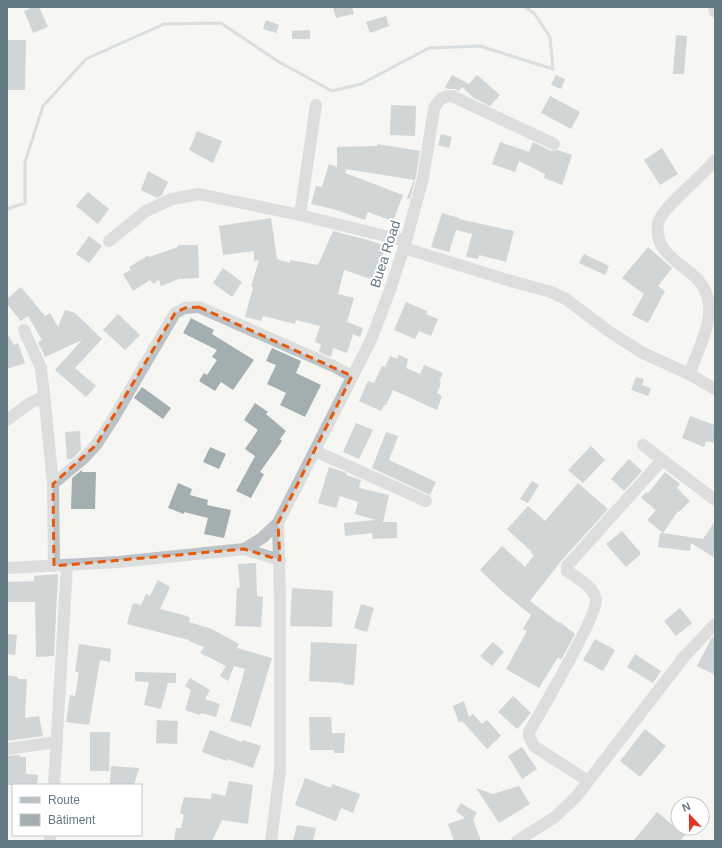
<svg xmlns="http://www.w3.org/2000/svg" width="722" height="848" viewBox="0 0 722 848" font-family="Helvetica,sans-serif">
	<rect width="100%" height="100%" fill="#f5f5f2"/>
	<g fill="none" stroke-linecap="round" stroke-linejoin="round">
		<!-- stream -->
		<path stroke="#b3c3c5" stroke-width="3" d="M7 209 25 203V162L43 106 86 59 164 24 221 23 279 62 332 91 361 84 429 48 480 46 553 69 550 37 534 13 525 7"/>
	</g>
	<!-- building -->
	<g fill="#a3aeb1">
		<path d="M33 7H39L48 27 33 33 24 11Z"/>
		<path d="M333 7H352L354 14 336 18Z"/>
		<path d="M386 16 389 26 370 33 366 22Z"/>
		<path d="M266 20 279 25 276 33 263 29Z"/>
		<path d="M310 30V39H292V31Z"/>
		<path d="M676 35 687 36 684 74H673Z"/>
		<path d="M7 40H26L25 90H7Z"/>
		<path d="M452 75 469 84 477 75 500 95 490 106 474 98 462 87 459 91 455 89H448L445 87Z"/>
		<path d="M556 75 565 79 561 89 551 85Z"/>
		<path d="M550 96 580 112 571 129 541 113Z"/>
		<path d="M391 105 416 106 415 136 390 135Z"/>
		<path d="M197 131 222 141 213 163 189 150Z"/>
		<path d="M441 134 452 137 449 148 438 145Z"/>
		<path d="M500 142 529 152 533 142 551 151 558 150 572 155 562 185 544 178 545 174 519 161 515 172 492 164Z"/>
		<path d="M377 144 420 151 416 176 410 199 407 198 414 180 346 169 345 173 403 195 393 221 368 212 365 220 333 209 311 204 316 186 322 187 329 164 337 167V147L377 146Z"/>
		<path d="M662 148 678 174 660 185 644 160Z"/>
		<path d="M148 171 168 182 162 195 157 198 141 190Z"/>
		<path d="M88 192 109 209 98 224 76 206Z"/>
		<path d="M442 213 459 218V219L514 231 506 262 479 255 478 259 466 257 472 234 456 230 449 252 431 247Z"/>
		<path d="M271 218 277 259 290 263V260L318 265 333 231 368 240 386 246 374 280 344 270 338 294 354 298 347 322 363 328 360 337 353 334 347 353 333 348 331 357 319 352 321 344 315 342 320 326 296 320 295 324 263 316 261 321 245 317 253 287H251L259 260 254 261V251L223 255 219 226Z"/>
		<path d="M89 236 102 246 89 263 76 254Z"/>
		<path d="M178 245H198L199 278 179 279 161 286 159 279 154 284 150 280 133 291 123 274 131 270 129 267 149 255V257L178 247Z"/>
		<path d="M648 247 672 268 658 286 665 291 648 323 632 315 644 294 622 278Z"/>
		<path d="M584 254 609 266 605 275 579 263Z"/>
		<path d="M223 268 242 282 232 297 213 283Z"/>
		<path d="M21 287 45 316 50 313 58 327 65 310 75 313 102 339 75 368 96 386 86 397 55 370 82 340 45 357 38 342 42 340 28 316 21 321 7 304V299Z"/>
		<path d="M406 302 427 311 426 314 438 319 431 336 419 331 415 339 394 330Z"/>
		<path d="M118 314 140 335 125 350 103 330Z"/>
		<path d="M191 318 214 330 212 334 254 360 233 390 221 382 215 391 199 381 204 373 207 375 217 360 212 357 217 350 183 333Z"/>
		<path d="M7 333 14 345 18 343 25 363 7 369Z"/>
		<path d="M272 348 301 361 296 373 321 385 305 417 280 405 286 393 267 384 276 365 266 361Z"/>
		<path d="M399 355 408 359 406 368 420 374 424 365 443 373 439 382 441 383 437 393 442 396 437 410 393 390 386 405H384L381 411 359 401 368 381 374 383 382 366 385 367 390 356 397 359Z"/>
		<path d="M636 377 644 379 642 385 651 388 648 396 631 390Z"/>
		<path d="M142 387 171 408 163 419 134 398Z"/>
		<path d="M255 403 268 412 266 414 286 431 280 439 282 441 260 472 264 474 251 498 236 491 255 456 245 449 258 430 244 420Z"/>
		<path d="M690 416 715 425V443L706 441 704 447 682 438Z"/>
		<path d="M356 423 373 430 359 459 343 452Z"/>
		<path d="M80 431 81 450 72 459H67L65 432Z"/>
		<path d="M386 432 398 436 389 460 436 482 430 495 372 468Z"/>
		<path d="M591 446 605 460 583 483 568 470Z"/>
		<path d="M210 447 226 454 219 469 203 462Z"/>
		<path d="M629 459 642 471 624 491 611 479Z"/>
		<path d="M329 467 347 473 346 475 361 480 359 488 389 495 383 522H397V538L373 539 372 533 345 536 344 523 376 520 355 514 358 502 340 496 336 508 318 503Z"/>
		<path d="M82 470V472H96L95 509H71L72 478Z"/>
		<path d="M665 472 680 484 677 488 690 501 679 512 678 511 663 533 703 539 715 521V558L691 543 690 551 658 547 660 533H663L647 520 656 510 641 498 646 492 648 493Z"/>
		<path d="M532 481 539 485 528 503 520 499Z"/>
		<path d="M178 483 192 489 190 495 208 500 207 505 231 510 224 538 204 534 208 518 184 512V514L168 508Z"/>
		<path d="M578 483 608 509 561 561 530 601 559 623 560 622 575 634 561 660 558 657 539 688 506 669 527 631 523 629 531 615 504 593 480 570 502 546 525 567 534 555 531 553 532 552 507 529 528 506 545 521Z"/>
		<path d="M622 531 640 552V555L626 567 606 544Z"/>
		<path d="M256 563 257 596 263 597 261 627 235 626 237 588H240L238 564Z"/>
		<path d="M58 574 54 656 36 657 35 602H7V582L34 581V576Z"/>
		<path d="M158 580 170 587 160 609 187 616 190 618 189 622 212 629 239 644 237 648 272 658 251 727 230 721 245 669 234 666 228 681 220 676 226 666 200 653 204 647 189 641V640L127 624 133 603 141 605 146 594 150 596Z"/>
		<path d="M292 588 333 591 332 627 290 626Z"/>
		<path d="M361 604 374 608 367 632 354 628Z"/>
		<path d="M680 608 692 623 676 636 664 621Z"/>
		<path d="M7 634 17 635 15 655 7 654Z"/>
		<path d="M715 635V675L697 666 711 639Z"/>
		<path d="M595 639 615 650 603 671 583 660Z"/>
		<path d="M311 642 357 644 354 685 343 684V683L309 681Z"/>
		<path d="M493 642 504 652 492 666 480 656Z"/>
		<path d="M79 644 111 649 110 662 100 660 89 725 66 722 70 695 75 696 79 672H75Z"/>
		<path d="M635 654 661 671 653 683 627 667Z"/>
		<path d="M135 672 176 673V683H168L161 709 144 705 149 682 135 681Z"/>
		<path d="M7 675 18 677V679H27L25 718 39 716 43 736 7 741Z"/>
		<path d="M190 678 210 690 205 699 220 704 216 717 201 713 200 715 185 710 191 690 185 686Z"/>
		<path d="M513 696 531 713 517 729 498 712Z"/>
		<path d="M464 701 469 717 473 714 482 724 487 720 501 736 487 749 462 721 459 723 453 706Z"/>
		<path d="M309 717H331L332 733H345L344 753H334V750H310Z"/>
		<path d="M157 720 178 721 177 744 156 743Z"/>
		<path d="M645 729 666 746 640 777 620 761Z"/>
		<path d="M210 730 242 742 243 740 261 746 253 768 227 759V761L202 752Z"/>
		<path d="M90 732H110L109 771H90Z"/>
		<path d="M522 747 537 769 522 779 508 756Z"/>
		<path d="M19 755 20 757H26V774L38 775 37 785H7V756Z"/>
		<path d="M111 766 139 768 134 785H110Z"/>
		<path d="M305 778 331 788 332 784 360 794 353 813 341 808 336 821 295 805Z"/>
		<path d="M229 781 253 785 248 824 222 820 212 841H174L176 828H181L184 815 180 813 184 797 211 799 212 793 225 796Z"/>
		<path d="M519 786 530 804 499 823 476 788 493 794Z"/>
		<path d="M461 803 477 813 473 819 481 841H454L448 824 465 818 456 811Z"/>
		<path d="M657 812 685 835 680 841H633Z"/>
		<path d="M297 825 316 828 313 841H293Z"/>
	</g>
	<g fill="none" stroke-linecap="round" stroke-linejoin="round">
		<!-- minor -->
		<g stroke="#bcc2c5" stroke-width="12">
			<path d="M714 7 715 12"/>
			<path d="M300 215 316 105"/>
			<path d="M109 241 146 211 172 199 199 194 300 215 406 241"/>
			<path d="M404 248 511 281 551 292 566 299 607 330 641 352 689 374 715 389"/>
			<path d="M24 330 41 368 45 403"/>
			<path d="M689 374C696 356 712 323 709 305 708 296 704 286 698 280 685 265 658 255 658 232 658 230 657 226 658 223 663 206 702 177 715 160"/>
			<path d="M7 420 30 403 39 399 45 403 53 484 54 566"/>
			<path d="M643 445 715 500"/>
			<path d="M315 451 426 501"/>
			<path d="M53 484 83 459 96 445 113 419 175 313 185 308 199 307 333 366 352 376"/>
			<path d="M244 549 262 538 278 523 371 340 390 290 406 241 423 178 434 109C438 100 442 96 452 96L554 144"/>
			<path d="M7 568 119 562 244 549 280 560"/>
			<path d="M7 749 57 742"/>
			<path d="M588 781 534 746 529 736V732C540 713 598 614 596 600 594 586 578 579 569 572L567 571V566L662 460"/>
			<path d="M54 785 67 565"/>
			<path d="M50 841V835"/>
			<path d="M271 841 280 770V598L278 523"/>
			<path d="M517 841 555 817 576 797 684 657 715 624"/>
		</g>
	</g>
	<!-- marked area -->
	<path d="M0 0H722V848H0ZM199 307 352 376 278 523 280 560 244 549 54 566 53 484 96 445 175 313 185 308Z" fill="#f5f5f2" fill-opacity=".55" fill-rule="evenodd"/>
	<path fill="none" stroke="#e8590c" stroke-width="3" stroke-dasharray="8 5" stroke-linejoin="round" d="M199 307 352 376 278 523 280 560 244 549 54 566 53 484 96 445 175 313 185 308Z"/>
	<g text-anchor="middle" stroke-width="4" stroke-linejoin="round" paint-order="stroke">
		<!-- street labels -->
		<g font-size="14" fill="#647a83" stroke="#fff">
			<text transform="translate(385 254) rotate(-72)" y="5">Buea Road</text>
		</g>
	</g>
	<!-- border -->
	<rect width="722" height="848" fill="none" stroke="#647a83" stroke-width="16"/>
	<!-- legend -->
	<rect x="12" y="784" width="130" height="52" fill="#ffffff" stroke="#c1cacd"/>
	<rect x="20" y="797" width="20" height="6" fill="#bcc2c5" stroke="#c1cacd"/>
	<text x="48" y="804" font-size="12" fill="#647a83">Route</text>
	<rect x="20" y="814" width="20" height="12" fill="#a3aeb1" stroke="#c1cacd"/>
	<text x="48" y="824" font-size="12" fill="#647a83">Bâtiment</text>
	<!-- north arrow -->
	<g transform="translate(690 816) rotate(338)"><circle r="19" fill="#ffffff" stroke="#c1cacd"/>
	<path d="M0-3L7 15L0 10L-7 15Z" fill="#e33324"/>
	<text y="-6" font-size="11" font-weight="bold" text-anchor="middle" fill="#647a83">N</text>
	</g>
</svg>
